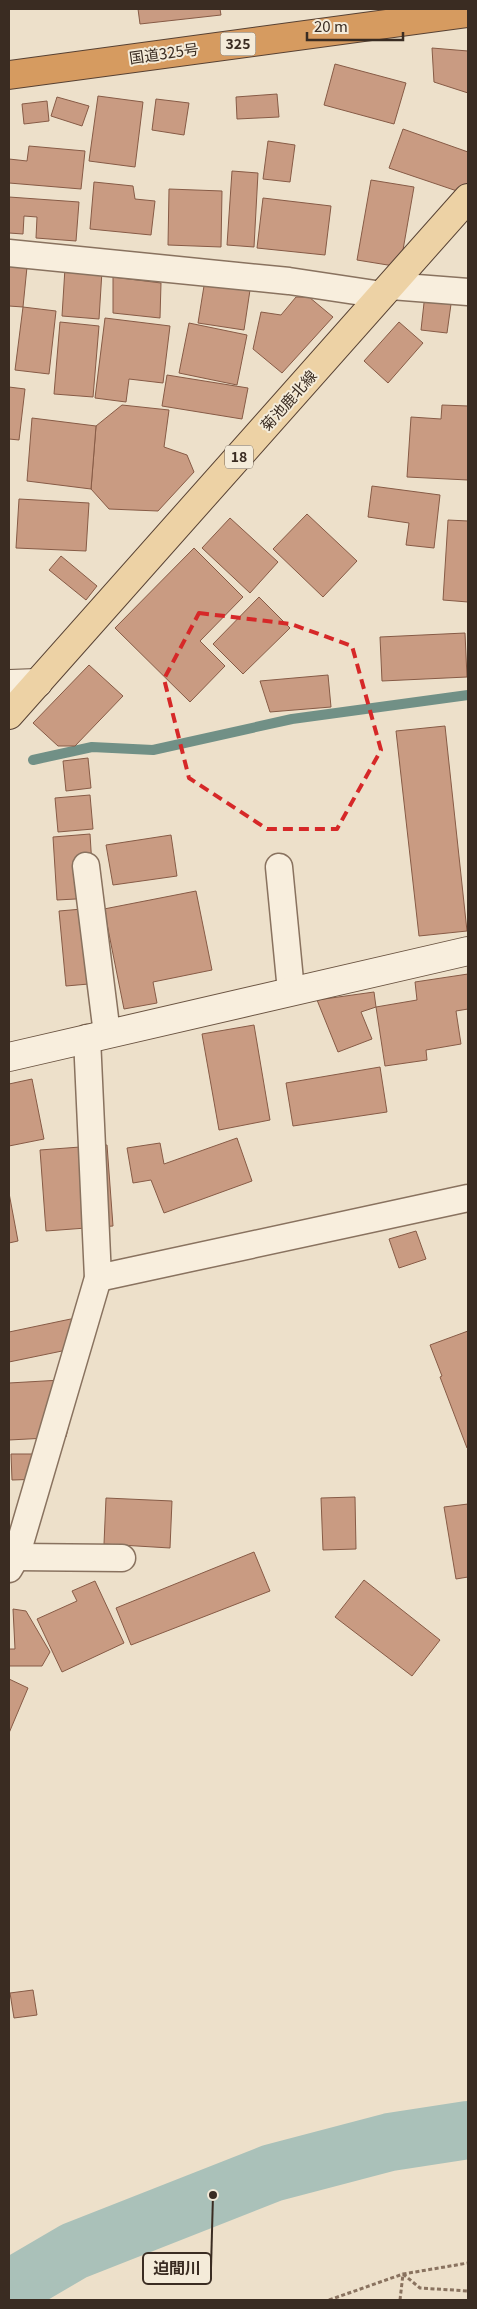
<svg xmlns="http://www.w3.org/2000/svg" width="477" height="2309" viewBox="0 0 477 2309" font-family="Georgia,'Noto Sans JP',serif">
	<rect width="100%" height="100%" fill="#ede0ca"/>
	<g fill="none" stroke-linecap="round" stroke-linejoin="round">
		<!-- stream -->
		<path stroke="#719086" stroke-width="10" d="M33 760 92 747 153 750 292 719 468 695"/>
		<!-- river -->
		<path stroke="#aac1b9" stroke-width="58" d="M9 2289 74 2251 272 2173 390 2142 468 2130"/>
	</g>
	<!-- building -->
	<g fill="#c99b82" stroke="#875b46">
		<path d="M138 9H220L221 15 140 24Z"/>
		<path d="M432 48 468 51V93L434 82Z"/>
		<path d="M335 64 406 83 394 124 324 105Z"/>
		<path d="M277 94 279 117 237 119 236 97Z"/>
		<path d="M98 96 143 102 135 167 89 161Z"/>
		<path d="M57 97 89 106 82 126 51 116Z"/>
		<path d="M156 99 189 103 184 135 152 130Z"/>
		<path d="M47 101 49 121 24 124 22 104Z"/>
		<path d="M403 129 468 152V182L460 192 389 168Z"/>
		<path d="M268 141 295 145 290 182 263 179Z"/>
		<path d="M29 146 85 151 81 189 9 183V159L27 161Z"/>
		<path d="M232 171 258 173 254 247 227 245Z"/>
		<path d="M371 180 414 187 400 267 357 260Z"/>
		<path d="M94 182 133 186 135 199 155 201 151 235 90 229Z"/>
		<path d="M169 189 222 191 221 247 168 245Z"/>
		<path d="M9 197 79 202 76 241 36 238 37 217 24 216 23 234 9 233Z"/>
		<path d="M263 198 331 206 325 255 257 248Z"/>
		<path d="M9 265 27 267 23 307 9 306Z"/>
		<path d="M65 268 102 271 99 319 62 316Z"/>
		<path d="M113 277 161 283 160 318 113 313Z"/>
		<path d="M204 286 250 290 244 330 198 323Z"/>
		<path d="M425 294 452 297 447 333 421 330Z"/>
		<path d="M296 297H309L333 317 282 373 253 349 261 312 281 315Z"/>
		<path d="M23 307 56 311 49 374 15 370Z"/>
		<path d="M105 318 170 326 163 383 129 379 126 402 95 398Z"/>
		<path d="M60 322 99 326 93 397 54 394Z"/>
		<path d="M399 322 423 343 388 383 364 361Z"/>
		<path d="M189 323 247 335 237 385 179 373Z"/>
		<path d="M167 375 248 388 242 419 162 406Z"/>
		<path d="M9 387 25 389 19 440 9 439Z"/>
		<path d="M122 405 169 410 164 447 187 455 194 472 158 511 109 509 91 489 96 426Z"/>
		<path d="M442 405 468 406V480L407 477 411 417 441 419Z"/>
		<path d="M32 418 96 426 91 489 27 481Z"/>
		<path d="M372 486 440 495 434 548 406 545 409 523 368 517Z"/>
		<path d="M19 499 89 503 86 551 16 548Z"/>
		<path d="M307 514 357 561 323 597 273 549Z"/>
		<path d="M230 518 278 562 250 593 202 548Z"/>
		<path d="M448 520 468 521V602L443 600Z"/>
		<path d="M194 548 243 597 200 641 225 666 190 702 115 628Z"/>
		<path d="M61 556 97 586 86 600 49 570Z"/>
		<path d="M259 597 290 628 243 674 213 644Z"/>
		<path d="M465 633 467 677 382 681 380 637Z"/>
		<path d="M89 665 123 696 75 746H58L33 723Z"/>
		<path d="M328 675 331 707 270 712 260 681Z"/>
		<path d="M445 726 467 931 419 936 396 731Z"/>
		<path d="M88 758 91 788 66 791 63 761Z"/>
		<path d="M90 795 93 829 58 832 55 798Z"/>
		<path d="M90 834 94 898 57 900 53 837Z"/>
		<path d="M171 835 177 876 113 885 106 845Z"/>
		<path d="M196 891 212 970 153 982 157 1003 124 1009 104 909Z"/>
		<path d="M94 908 100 983 66 986 59 911Z"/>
		<path d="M468 974V1009L456 1011 461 1044 426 1050 427 1060 385 1066 376 1007 417 1000 415 982Z"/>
		<path d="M374 992 376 1007 361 1012 372 1039 338 1052 317 1000Z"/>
		<path d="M254 1025 270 1120 219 1130 202 1034Z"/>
		<path d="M380 1067 387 1112 293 1126 286 1083Z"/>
		<path d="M32 1079 44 1139 9 1146V1084Z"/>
		<path d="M237 1138 252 1181 164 1213 151 1180 133 1183 127 1148 160 1143 164 1164Z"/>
		<path d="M107 1145 113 1226 46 1231 40 1150Z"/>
		<path d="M9 1193 18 1241 9 1243Z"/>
		<path d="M416 1231 426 1259 399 1268 389 1239Z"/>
		<path d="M85 1316 91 1345 9 1362V1332Z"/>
		<path d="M468 1331V1447L467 1448 440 1377 442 1376 430 1345Z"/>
		<path d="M79 1379 66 1437 9 1440V1383Z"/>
		<path d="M11 1454H43V1479L12 1480Z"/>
		<path d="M355 1497 356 1549 323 1550 321 1498Z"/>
		<path d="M106 1498 172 1501 170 1548 104 1544Z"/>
		<path d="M468 1504V1577L456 1579 444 1507Z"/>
		<path d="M254 1552 270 1591 131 1645 116 1608Z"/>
		<path d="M364 1580 440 1640 412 1676 335 1617Z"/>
		<path d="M95 1581 124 1643 62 1672 37 1619 77 1601 72 1591Z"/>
		<path d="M13 1609 26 1611 50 1652 42 1666H9V1649H15Z"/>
		<path d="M9 1679 28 1688 9 1733Z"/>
		<path d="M33 1990 37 2015 14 2018 10 1993Z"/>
	</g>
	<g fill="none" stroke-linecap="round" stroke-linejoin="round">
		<!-- street casing -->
		<g stroke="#89725f" stroke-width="29">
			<g id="street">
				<path d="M9 253 289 281 382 295"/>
				<path d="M391 286 468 292"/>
				<path d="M86 866 107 1034"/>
				<path d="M279 867 291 991"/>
				<path d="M98 1278 468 1198"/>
				<path d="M16 1557 122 1558"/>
				<path d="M9 1569 16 1557 98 1278 87 1038"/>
			</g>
		</g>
		<!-- secondary casing -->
		<g stroke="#6b5442" stroke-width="30">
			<g id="secondary">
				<path d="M9 684 38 683"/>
				<path d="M9 1057 468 951"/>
			</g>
		</g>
		<!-- primary casing -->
		<g stroke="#574133" stroke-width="30">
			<path id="primary" d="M9 715 468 198"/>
		</g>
		<!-- highway casing -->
		<g stroke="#574133" stroke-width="30">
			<path id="highway" d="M9 75 468 13"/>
		</g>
		<!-- path -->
		<g stroke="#89725f" stroke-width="3" stroke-dasharray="4 2.5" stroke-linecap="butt">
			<path d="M403 2274 420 2288 468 2291"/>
			<path d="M329 2300 403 2274 468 2263"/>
			<path d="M400 2300 403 2274"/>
		</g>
		<!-- street -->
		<use href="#street" stroke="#f8eedd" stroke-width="26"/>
		<!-- secondary -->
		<use href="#secondary" stroke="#f8eedd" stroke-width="28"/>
		<!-- primary -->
		<use href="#primary" stroke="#edd2a5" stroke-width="28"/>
		<!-- highway -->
		<use href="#highway" stroke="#d69b60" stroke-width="28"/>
	</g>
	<!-- marked area -->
	<path fill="none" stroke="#d62828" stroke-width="4" stroke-dasharray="10 6" stroke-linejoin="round" d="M199 613 291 624 352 646 381 750 337 829H267L189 778 164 679Z"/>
	<g text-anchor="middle" stroke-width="4" stroke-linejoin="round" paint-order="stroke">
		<!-- shield labels -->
		<g fill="#f4ebd9" stroke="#726559" stroke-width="1">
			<rect x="220.5" y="32.5" width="35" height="23" rx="4"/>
			<rect x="225" y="445.5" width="28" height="23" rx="4"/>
		</g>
		<g font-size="14" font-weight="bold" fill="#3a2c22">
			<text x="238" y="49">325</text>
			<text x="239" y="462">18</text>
		</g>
		<!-- street labels -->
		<g font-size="15" fill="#3a2c22" stroke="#f4ebd9">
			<text transform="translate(164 54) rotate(-8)" y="5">国道325号</text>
			<text transform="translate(289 401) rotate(-48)" y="5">菊池鹿北線</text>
		</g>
	</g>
	<!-- callouts -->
	<path fill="none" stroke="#3a2c22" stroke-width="2" d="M213 2195L211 2268"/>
	<circle fill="#3a2c22" stroke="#f4ebd9" stroke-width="2" cx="213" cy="2195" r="5"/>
	<rect fill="#f4ebd9" stroke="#3a2c22" stroke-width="2" x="143" y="2253" width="68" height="31" rx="5"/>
	<g font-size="16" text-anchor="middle" font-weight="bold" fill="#3a2c22">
		<text x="177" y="2274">迫間川</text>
	</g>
	<!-- border -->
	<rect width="477" height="2309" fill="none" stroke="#3a2c22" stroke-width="20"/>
	<!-- scale -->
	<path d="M307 32v8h96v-8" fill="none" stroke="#3a2c22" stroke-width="2.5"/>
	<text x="314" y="32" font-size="15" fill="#3a2c22" stroke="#f4ebd9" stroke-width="4" paint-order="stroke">20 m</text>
</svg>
